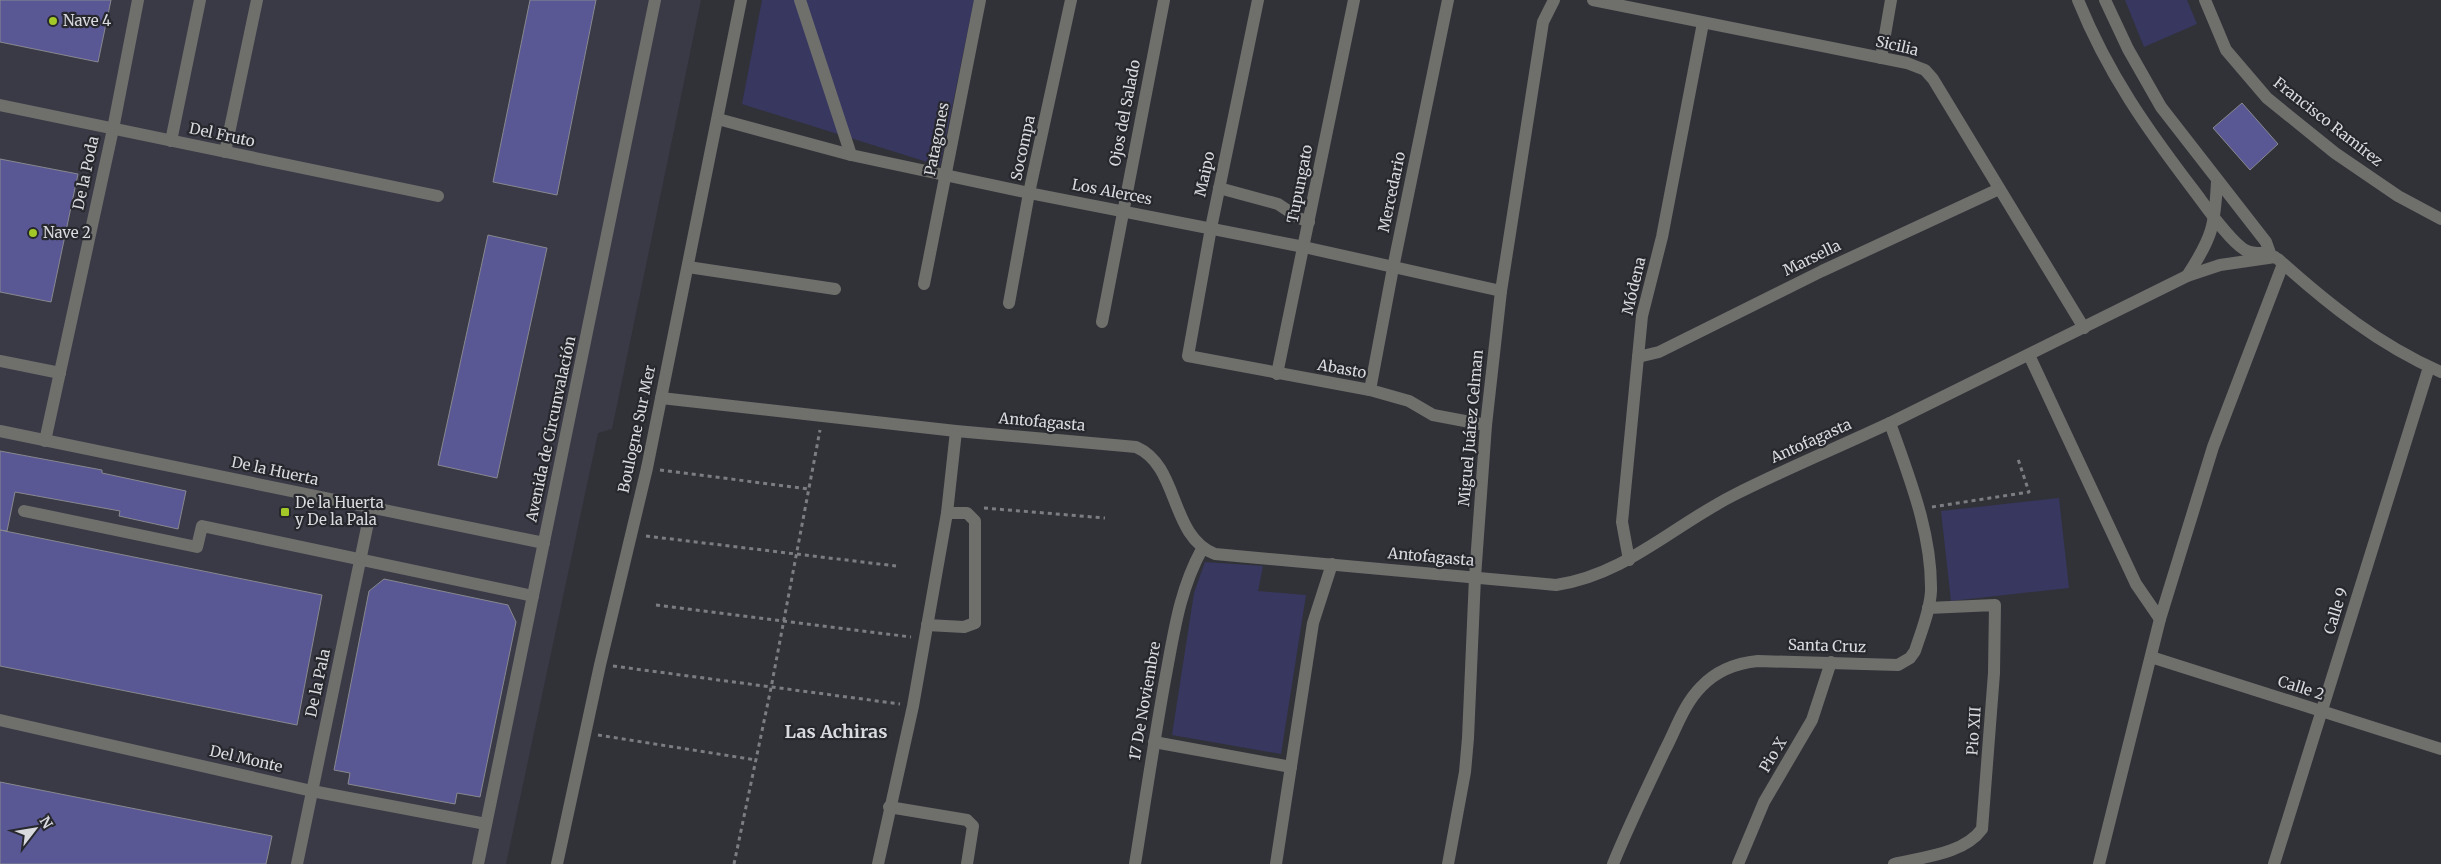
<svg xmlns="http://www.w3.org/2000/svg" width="2441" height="864" viewBox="0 0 2441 864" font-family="Merriweather,serif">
	<rect width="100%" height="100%" fill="#313238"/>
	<!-- built -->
	<path fill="#393a46" d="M0 0H701L612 429 598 433 506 864H0Z"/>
	<!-- green -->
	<g fill="#38375f">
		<path d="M762 0H974L940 166 742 104Z"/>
		<path d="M2125 0H2187L2197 24 2144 47Z"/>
		<path d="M2059 498 2069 588 1951 601 1941 511Z"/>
		<path d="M1205 562 1263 566 1258 591 1306 595 1281 754 1172 735 1194 593Z"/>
	</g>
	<!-- building -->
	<g fill="#595894" stroke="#888890">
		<path d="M0 0H111L98 62 0 42Z"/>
		<path d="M530 0H596L557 195 493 182Z"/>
		<path d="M2242 103 2278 144 2250 170 2213 128Z"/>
		<path d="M0 159 78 174 51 302 0 292Z"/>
		<path d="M488 235 547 248 497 478 438 465Z"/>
		<path d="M0 451 102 470V473L186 491 178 529 119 516 120 511 15 492 7 531 0 530 322 595 297 725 0 666Z"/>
		<path d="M384 579 508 605 516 622 480 797 457 793 455 804 348 784 350 773 334 770 369 591Z"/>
		<path d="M0 782 272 836 266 864H0Z"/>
	</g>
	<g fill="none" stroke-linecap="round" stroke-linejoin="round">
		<!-- path -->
		<g stroke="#7c7d82" stroke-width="3" stroke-dasharray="4 4" stroke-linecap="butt">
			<path d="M660 470 809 489"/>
			<path d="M1932 507 2029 492 2017 456"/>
			<path d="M984 508 1105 518"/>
			<path d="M646 536 896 566"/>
			<path d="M656 605 911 637"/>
			<path d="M613 666 900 704"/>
			<path d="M598 735 756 760"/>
			<path d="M734 864 771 688 820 430"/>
		</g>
		<!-- minor -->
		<g stroke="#6f706c" stroke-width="12">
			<path d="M800 0 851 155"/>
			<path d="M1258 0 1211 228 1188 356 1370 390 1409 401 1433 415 1486 425"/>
			<path d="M1593 0 1907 63 1925 70 1933 79 2084 328"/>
			<path d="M2078 0C2108 74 2147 129 2195 192 2207 208 2229 240 2245 250 2252 254 2260 253 2268 253"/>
			<path d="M2105 0 2128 49 2161 107 2266 242 2270 253"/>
			<path d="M2205 0 2226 50 2267 98 2335 153 2398 196 2441 219"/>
			<path d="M1881 58 1891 0"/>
			<path d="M0 105 438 196"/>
			<path d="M718 119 851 155 1029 193 1304 247 1501 291"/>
			<path d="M171 141 200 0"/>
			<path d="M225 152 257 0"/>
			<path d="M1219 188 1278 204 1299 218 1309 222"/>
			<path d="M2278 259C2328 304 2379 345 2441 372"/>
			<path d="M688 267 835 289"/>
			<path d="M2187 276C2212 238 2215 226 2217 181"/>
			<path d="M924 284 980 0"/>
			<path d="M1009 303 1029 193 1071 0"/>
			<path d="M1102 322 1164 0"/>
			<path d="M2029 355 2136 584 2160 619"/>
			<path d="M1638 357 1659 352 1822 271 1999 189"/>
			<path d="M0 361 60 373"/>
			<path d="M1277 374 1354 0"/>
			<path d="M1370 390 1393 268 1448 0"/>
			<path d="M661 398 956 431 1136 447C1180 466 1169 536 1215 554L1556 585C1625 575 1674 525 1734 495 1785 469 1839 447 1892 422 1991 374 2089 325 2187 276L2220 265 2275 257"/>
			<path d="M0 431 544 543"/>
			<path d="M45 441 113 129 138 0"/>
			<path d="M24 511 197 547 202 526 533 596"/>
			<path d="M1629 560 1622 522 1642 316 1662 237 1703 23"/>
			<path d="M927 625 964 627 975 623V521L967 513H947"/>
			<path d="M2151 657 2441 749"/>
			<path d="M0 720 312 791 486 824"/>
			<path d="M1154 742 1291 767"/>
			<path d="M889 807 967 820 973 826 967 864"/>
			<path d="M297 864 371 508"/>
			<path d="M478 864 655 0"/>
			<path d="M557 864 600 665 647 468 741 0"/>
			<path d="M878 864 913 706 947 513 956 431"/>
			<path d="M1135 864C1145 802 1154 741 1165 680 1174 633 1179 591 1202 549"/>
			<path d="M1276 864 1313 623 1332 564"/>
			<path d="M1448 864 1465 772 1468 738 1475 577 1486 425 1501 291 1543 22 1554 0"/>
			<path d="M1613 864C1629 825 1647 788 1665 750 1676 729 1684 704 1701 687 1716 671 1737 663 1758 661L1898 665 1910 658 1915 651C1921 632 1930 611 1931 591 1932 533 1909 477 1890 423"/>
			<path d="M1738 864 1764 802 1812 720 1831 662"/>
			<path d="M1894 864C1923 857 1964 854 1982 829L1994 673 1995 605 1928 608"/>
			<path d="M2099 864 2160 619 2213 447 2283 264"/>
			<path d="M2274 864 2429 367"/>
		</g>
	</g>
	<!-- markers -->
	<g fill="#a2c928" stroke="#27282e" stroke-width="2">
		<circle cx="53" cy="21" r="5"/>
		<circle cx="33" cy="233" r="5"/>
		<rect x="280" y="507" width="10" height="10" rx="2.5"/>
	</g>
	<g text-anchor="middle" stroke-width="4.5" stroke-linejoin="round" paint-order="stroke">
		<!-- poi labels -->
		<g font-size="15" fill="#d9dade" stroke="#27282e" text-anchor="start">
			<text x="63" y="26">Nave 4</text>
			<text x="43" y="238">Nave 2</text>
			<text x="295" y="508">De la Huerta<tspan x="295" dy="17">y De la Pala</tspan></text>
		</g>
		<!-- street labels -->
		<g font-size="15" fill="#d9dade" stroke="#27282e">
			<text transform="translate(1897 46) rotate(13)" y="5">Sicilia</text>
			<text transform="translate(1125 113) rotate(-79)" y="5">Ojos del Salado</text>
			<text transform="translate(2328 122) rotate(38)" y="5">Francisco Ramírez</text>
			<text transform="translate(222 135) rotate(12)" y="5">Del Fruto</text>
			<text transform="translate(937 139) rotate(-79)" y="5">Patagones</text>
			<text transform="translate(1023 148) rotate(-78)" y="5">Socompa</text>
			<text transform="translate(86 173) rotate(-78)" y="5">De la Poda</text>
			<text transform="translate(1205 174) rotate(-78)" y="5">Maipo</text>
			<text transform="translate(1300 184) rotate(-79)" y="5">Tupungato</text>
			<text transform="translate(1112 192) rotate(11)" y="5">Los Alerces</text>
			<text transform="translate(1392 192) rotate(-78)" y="5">Mercedario</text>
			<text transform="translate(1812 258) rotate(-26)" y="5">Marsella</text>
			<text transform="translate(1634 286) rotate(-77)" y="5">Módena</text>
			<text transform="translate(1342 369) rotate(10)" y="5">Abasto</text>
			<text transform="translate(1042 422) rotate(5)" y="5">Antofagasta</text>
			<text transform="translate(1471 428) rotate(-85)" y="5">Miguel Juárez Celman</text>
			<text transform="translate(551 429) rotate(-78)" y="5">Avenida de Circunvalación</text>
			<text transform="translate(637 429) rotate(-78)" y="5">Boulogne Sur Mer</text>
			<text transform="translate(1811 441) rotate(-24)" y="5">Antofagasta</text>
			<text transform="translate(275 471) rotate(12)" y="5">De la Huerta</text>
			<text transform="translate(1431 557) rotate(5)" y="5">Antofagasta</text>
			<text transform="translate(2336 611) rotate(-73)" y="5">Calle 9</text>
			<text transform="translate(1827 646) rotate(2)" y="5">Santa Cruz</text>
			<text transform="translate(318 683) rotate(-78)" y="5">De la Pala</text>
			<text transform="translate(2301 688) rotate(18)" y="5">Calle 2</text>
			<text transform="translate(1145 701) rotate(-80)" y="5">17 De Noviembre</text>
			<text transform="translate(1974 731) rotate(-86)" y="5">Pio XII</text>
			<text transform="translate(1773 755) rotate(-59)" y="5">Pio X</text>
			<text transform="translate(246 759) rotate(13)" y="5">Del Monte</text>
		</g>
		<!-- quarter labels -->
		<g font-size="18" font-weight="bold" fill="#d9dade" stroke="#27282e">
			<text x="836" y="738">Las Achiras</text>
		</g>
	</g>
	<!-- north arrow -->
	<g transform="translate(35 829) rotate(59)" stroke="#27282e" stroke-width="4" paint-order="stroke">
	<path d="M0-4L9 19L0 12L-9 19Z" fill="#d9dade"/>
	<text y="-8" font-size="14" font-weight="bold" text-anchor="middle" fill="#d9dade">N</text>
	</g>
</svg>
